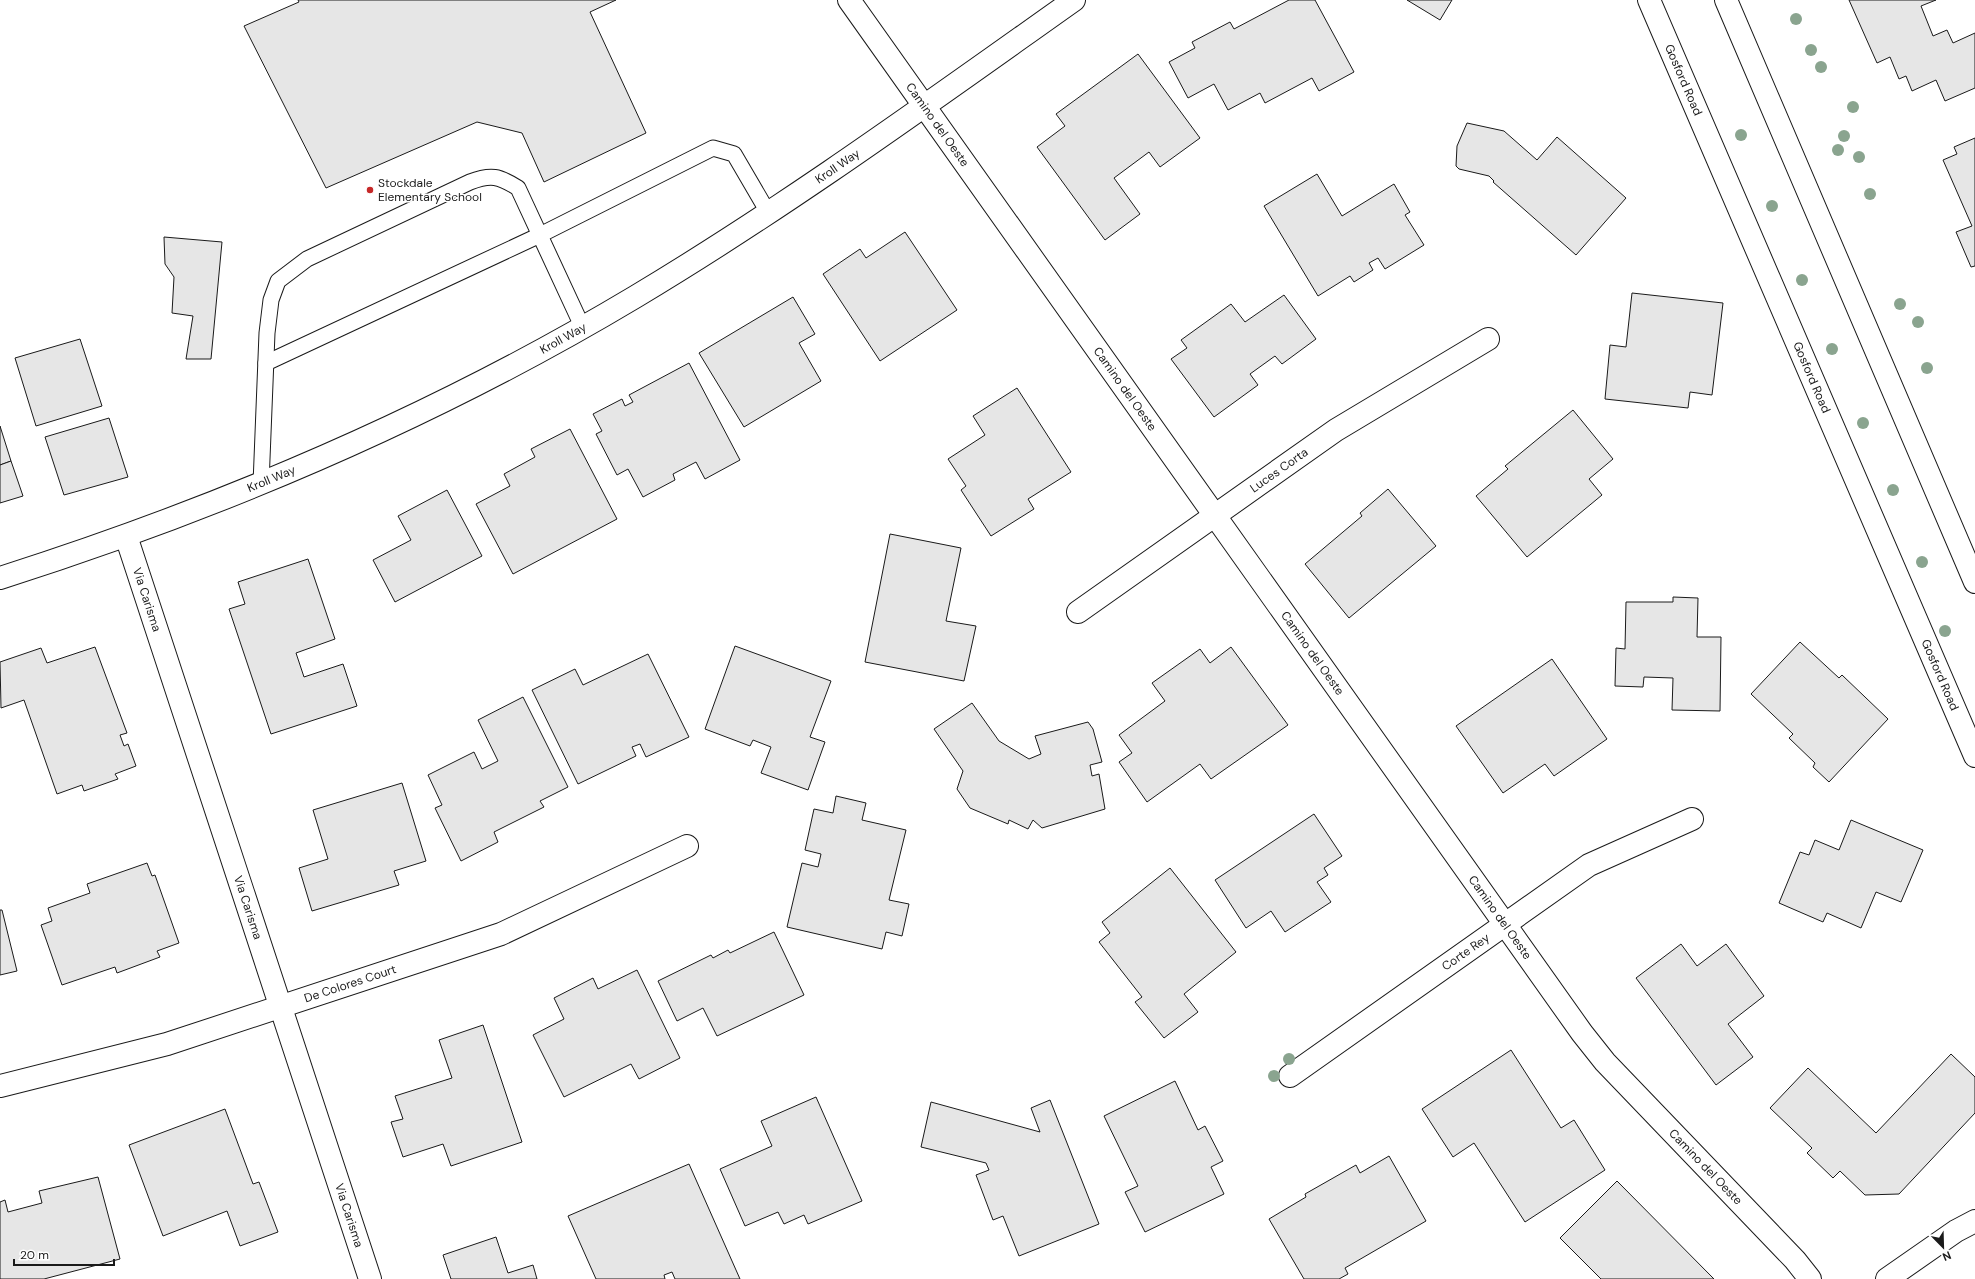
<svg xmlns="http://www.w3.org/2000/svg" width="1975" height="1279" viewBox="0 0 1975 1279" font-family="'DM Sans',sans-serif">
	<rect width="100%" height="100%" fill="#fff"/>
	<!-- building -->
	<g fill="#e6e6e6" stroke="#1a1a1a">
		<path d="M298 0H616L590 12 646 133 544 182 522 133 477 122 326 188 244 26 299 2Z"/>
		<path d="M1289 0H1315L1354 72 1319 91 1312 78 1265 103 1260 93 1228 110 1214 84 1188 98 1169 62 1195 48 1192 42 1230 22 1234 29Z"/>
		<path d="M1407 0H1452L1440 20Z"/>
		<path d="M1849 0H1936L1921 6 1933 36 1947 30 1953 43 1975 33V88L1945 101 1936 80 1912 91 1906 76 1899 79 1890 57 1877 63Z"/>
		<path d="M1138 54 1200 138 1160 167 1149 152 1114 178 1140 214 1105 240 1037 147 1065 126 1056 114Z"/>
		<path d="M1467 123 1504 131 1537 160 1557 137 1626 198 1576 255 1493 182 1494 181 1489 176 1459 169 1456 166 1457 146Z"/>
		<path d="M1975 138V266L1971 267 1956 232 1972 226 1943 160 1957 154 1954 147Z"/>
		<path d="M1317 174 1342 216 1394 184 1410 212 1405 215 1424 245 1385 269 1378 258 1369 263 1373 270 1354 282 1350 276 1318 296 1264 206Z"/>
		<path d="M905 232 957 310 880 361 823 274 860 249 866 258Z"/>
		<path d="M164 237 222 242 211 359H186L193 316 172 313 174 277 165 264Z"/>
		<path d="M1632 293 1723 303 1712 395 1690 392 1688 408 1605 399 1610 345 1626 347Z"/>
		<path d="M1284 295 1316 339 1282 364 1275 356 1250 374 1258 385 1214 417 1171 359 1187 348 1181 340 1231 304 1245 322Z"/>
		<path d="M793 297 815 334 799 343 821 381 744 427 699 353Z"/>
		<path d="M80 339 102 406 36 426 15 358Z"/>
		<path d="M689 363 740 460 705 479 696 462 673 474 675 480 643 497 628 469 617 475 596 434 602 431 593 414 622 399 625 406 633 402 629 395Z"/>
		<path d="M1017 388 1071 472 1028 499 1034 509 991 536 961 490 966 486 948 459 985 435 973 416Z"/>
		<path d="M1573 410 1613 459 1589 479 1602 495 1527 557 1476 496 1508 469 1505 466Z"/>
		<path d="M109 418 128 477 64 495 45 437Z"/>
		<path d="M0 426 11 461 0 465Z"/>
		<path d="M570 429 617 519 513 574 476 504 510 486 504 474 535 457 531 449Z"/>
		<path d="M11 461 23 496 0 503V465Z"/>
		<path d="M1388 489 1436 546 1349 618 1305 564 1362 516 1360 513Z"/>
		<path d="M447 490 482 556 395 602 373 560 411 540 398 516Z"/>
		<path d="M890 534 961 548 946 621 976 626 964 681 865 662Z"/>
		<path d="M308 559 335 639 296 653 304 677 343 664 357 706 271 734 229 609 245 604 238 582Z"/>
		<path d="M1673 597 1698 598 1697 637H1721L1720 711 1672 710 1673 678 1644 677 1643 687 1615 686 1616 648 1625 649 1626 602H1673Z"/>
		<path d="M1800 642 1839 678 1842 675 1888 719 1829 782 1813 767 1815 763 1789 738 1793 734 1751 694Z"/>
		<path d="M735 646 831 681 810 737 825 742 808 790 761 773 771 747 753 740 750 746 705 729Z"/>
		<path d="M95 647 127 733 120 735 124 746 128 744 136 766 115 774 118 779 84 791 82 785 57 794 24 700 1 708 0 662 41 648 47 663Z"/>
		<path d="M1231 647 1288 725 1211 779 1200 764 1147 802 1119 762 1132 753 1119 735 1165 701 1152 683 1200 649 1210 663Z"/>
		<path d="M648 654 689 737 646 757 640 744 632 747 636 756 578 784 532 690 575 669 583 685Z"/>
		<path d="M1552 659 1607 739 1554 776 1545 764 1503 793 1456 726Z"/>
		<path d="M523 697 568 787 540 801 544 807 494 832 498 842 461 861 435 808 442 805 428 775 474 752 482 769 498 761 478 720Z"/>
		<path d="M972 703 999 741 1029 759 1041 754 1035 736 1088 722 1093 729 1102 762 1090 765 1092 776 1099 774 1105 809 1042 828 1033 820 1028 829 1009 820 1008 824 970 808 957 789 963 771 934 729Z"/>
		<path d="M402 783 426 861 394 871 399 885 312 911 299 868 328 859 313 810Z"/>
		<path d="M836 796 866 803 862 820 906 830 889 900 909 904 902 936 886 932 882 949 787 927 802 863 818 867 821 854 805 850 814 809 833 813Z"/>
		<path d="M1314 814 1342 856 1324 868 1328 875 1317 882 1331 902 1285 932 1271 911 1246 928 1215 880Z"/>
		<path d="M1851 820 1923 850 1901 902 1876 892 1861 928 1827 913 1823 922 1779 903 1800 852 1809 855 1815 840 1839 850Z"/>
		<path d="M147 863 152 876 155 875 179 943 157 951 160 957 117 973 115 967 62 985 41 925 52 921 48 908 90 893 87 884Z"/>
		<path d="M1170 868 1236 952 1184 994 1198 1012 1164 1038 1135 1002 1142 997 1099 942 1110 933 1102 922Z"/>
		<path d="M0 910H2L17 971 0 975Z"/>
		<path d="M774 932 804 995 717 1036 703 1008 677 1021 658 981 711 955 713 958 728 950 730 953Z"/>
		<path d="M1681 944 1697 966 1726 944 1764 996 1728 1024 1753 1057 1716 1085 1636 978Z"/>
		<path d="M637 970 680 1058 639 1079 631 1064 564 1097 533 1035 564 1019 554 998 593 978 598 989Z"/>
		<path d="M483 1025 522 1142 451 1166 443 1144 403 1157 391 1122 403 1119 395 1096 452 1078 439 1040Z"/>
		<path d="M1511 1050 1561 1128 1574 1120 1605 1170 1525 1222 1474 1143 1453 1157 1422 1109Z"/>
		<path d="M1951 1054 1975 1077V1113L1899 1194 1865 1195 1840 1171 1833 1178 1807 1153 1812 1148 1770 1108 1808 1068 1876 1133Z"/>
		<path d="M1175 1081 1198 1130 1205 1126 1223 1161 1211 1167 1224 1194 1145 1232 1125 1192 1138 1186 1104 1116Z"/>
		<path d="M816 1097 862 1201 808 1224 804 1215 784 1224 778 1212 745 1226 720 1169 772 1146 761 1121Z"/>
		<path d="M1050 1100 1099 1224 1019 1256 1003 1216 993 1220 976 1175 989 1170 986 1163 921 1147 931 1102 1040 1132 1031 1108Z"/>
		<path d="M225 1109 253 1184 259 1182 278 1232 240 1246 227 1211 163 1236 129 1145Z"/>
		<path d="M1389 1156 1426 1221 1345 1268 1348 1274 1339 1279H1304L1269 1219 1306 1197 1305 1194 1356 1165 1360 1173Z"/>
		<path d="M689 1164 740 1279H675L672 1272 664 1275 665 1279H596L568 1216Z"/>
		<path d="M98 1177 120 1259 44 1279H0V1202L5 1200 8 1212 42 1203 39 1191Z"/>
		<path d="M1617 1181 1714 1279H1601L1560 1238Z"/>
		<path d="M496 1237 508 1273 533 1265 537 1279H451L443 1255Z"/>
	</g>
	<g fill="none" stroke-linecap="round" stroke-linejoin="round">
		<!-- lane casing -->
		<g stroke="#1a1a1a" stroke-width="17">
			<g id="lane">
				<path d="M266 363 540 235 713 148 734 154 769 214"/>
				<path d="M261 484 267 333 271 300 278 281 307 259 470 182C491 174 499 176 518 188L582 326"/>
			</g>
		</g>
		<!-- street casing -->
		<g stroke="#1a1a1a" stroke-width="24">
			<g id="street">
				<path id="s1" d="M849 0 1582 1033 1605 1062 1795 1260 1810 1279"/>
				<path id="s2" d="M126 536 370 1279"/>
				<path id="s3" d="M0 578C220 508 436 416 635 297 787 206 930 102 1074 0"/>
				<path id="s4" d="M1078 612 1336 430 1488 339"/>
				<path id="s5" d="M1290 1076 1589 865 1692 819"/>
				<path id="s6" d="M0 1086 167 1044 501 934 687 846"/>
				<path d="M1887 1279 1956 1231 1975 1221"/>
			</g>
		</g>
		<!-- secondary casing -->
		<g stroke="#1a1a1a" stroke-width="24">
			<g id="secondary">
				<path id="s7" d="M1649 0 1975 756"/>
				<path d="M1726 0 1975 582"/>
			</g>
		</g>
		<!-- lane -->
		<use href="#lane" stroke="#fff" stroke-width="15"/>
		<!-- street -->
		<use href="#street" stroke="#fff" stroke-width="22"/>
		<!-- secondary -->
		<use href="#secondary" stroke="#fff" stroke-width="22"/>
	</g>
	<!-- trees -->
	<g fill="#8aa48f">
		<circle cx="1796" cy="19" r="6"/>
		<circle cx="1811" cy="50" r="6"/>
		<circle cx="1821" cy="67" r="6"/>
		<circle cx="1853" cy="107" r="6"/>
		<circle cx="1741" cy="135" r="6"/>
		<circle cx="1844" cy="136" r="6"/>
		<circle cx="1838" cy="150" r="6"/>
		<circle cx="1859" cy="157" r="6"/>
		<circle cx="1870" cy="194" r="6"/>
		<circle cx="1772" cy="206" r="6"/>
		<circle cx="1802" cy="280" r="6"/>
		<circle cx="1900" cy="304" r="6"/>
		<circle cx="1918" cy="322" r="6"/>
		<circle cx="1832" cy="349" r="6"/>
		<circle cx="1927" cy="368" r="6"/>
		<circle cx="1863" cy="423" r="6"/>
		<circle cx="1893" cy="490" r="6"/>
		<circle cx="1922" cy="562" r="6"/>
		<circle cx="1945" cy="631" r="6"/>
		<circle cx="1289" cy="1059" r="6"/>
		<circle cx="1274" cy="1076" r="6"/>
	</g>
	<!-- markers -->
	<circle fill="#c62828" stroke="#fff" stroke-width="1.5" cx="370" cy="190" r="4"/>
	<g text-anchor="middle" stroke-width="3" stroke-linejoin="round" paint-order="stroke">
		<!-- street labels -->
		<g font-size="12" fill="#1a1a1a" stroke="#fff">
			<text dy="4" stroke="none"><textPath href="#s7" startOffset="87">Gosford Road</textPath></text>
			<text dy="4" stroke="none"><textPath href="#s1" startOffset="153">Camino del Oeste</textPath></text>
			<text dy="4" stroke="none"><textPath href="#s3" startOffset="937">Kroll Way</textPath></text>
			<text dy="4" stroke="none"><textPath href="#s3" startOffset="613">Kroll Way</textPath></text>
			<text dy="4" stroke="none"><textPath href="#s7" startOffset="411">Gosford Road</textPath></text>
			<text dy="4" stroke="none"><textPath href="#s1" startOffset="477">Camino del Oeste</textPath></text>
			<text dy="4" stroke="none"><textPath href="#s4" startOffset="246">Luces Corta</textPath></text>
			<text dy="4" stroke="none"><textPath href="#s3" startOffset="289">Kroll Way</textPath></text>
			<text dy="4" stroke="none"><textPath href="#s2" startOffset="67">Via Carisma</textPath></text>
			<text dy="4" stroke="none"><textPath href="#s1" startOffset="801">Camino del Oeste</textPath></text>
			<text dy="4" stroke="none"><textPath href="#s7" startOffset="735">Gosford Road</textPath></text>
			<text dy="4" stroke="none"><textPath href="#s2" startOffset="391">Via Carisma</textPath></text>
			<text dy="4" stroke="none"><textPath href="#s1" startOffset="1125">Camino del Oeste</textPath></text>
			<text dy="4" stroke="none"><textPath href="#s5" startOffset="215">Corte Rey</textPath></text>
			<text dy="4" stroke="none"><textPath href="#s6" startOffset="365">De Colores Court</textPath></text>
			<text dy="4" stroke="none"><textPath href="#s1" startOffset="1449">Camino del Oeste</textPath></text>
			<text dy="4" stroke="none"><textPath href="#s2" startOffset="715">Via Carisma</textPath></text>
		</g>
		<!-- poi labels -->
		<g font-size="12" fill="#1a1a1a" stroke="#fff" text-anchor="start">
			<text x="378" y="187">Stockdale<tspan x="378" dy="14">Elementary School</tspan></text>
		</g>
	</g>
	<!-- north arrow -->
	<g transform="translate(1943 1247) rotate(157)" stroke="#ffffff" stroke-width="3" paint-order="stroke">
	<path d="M0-3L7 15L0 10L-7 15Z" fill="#1a1a1a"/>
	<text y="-6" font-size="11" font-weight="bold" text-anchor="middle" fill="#1a1a1a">N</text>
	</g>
	<!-- scale -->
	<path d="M14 1259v6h100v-6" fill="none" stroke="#1a1a1a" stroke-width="2"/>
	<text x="20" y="1259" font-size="12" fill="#1a1a1a" stroke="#ffffff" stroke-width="3" paint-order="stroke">20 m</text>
</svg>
